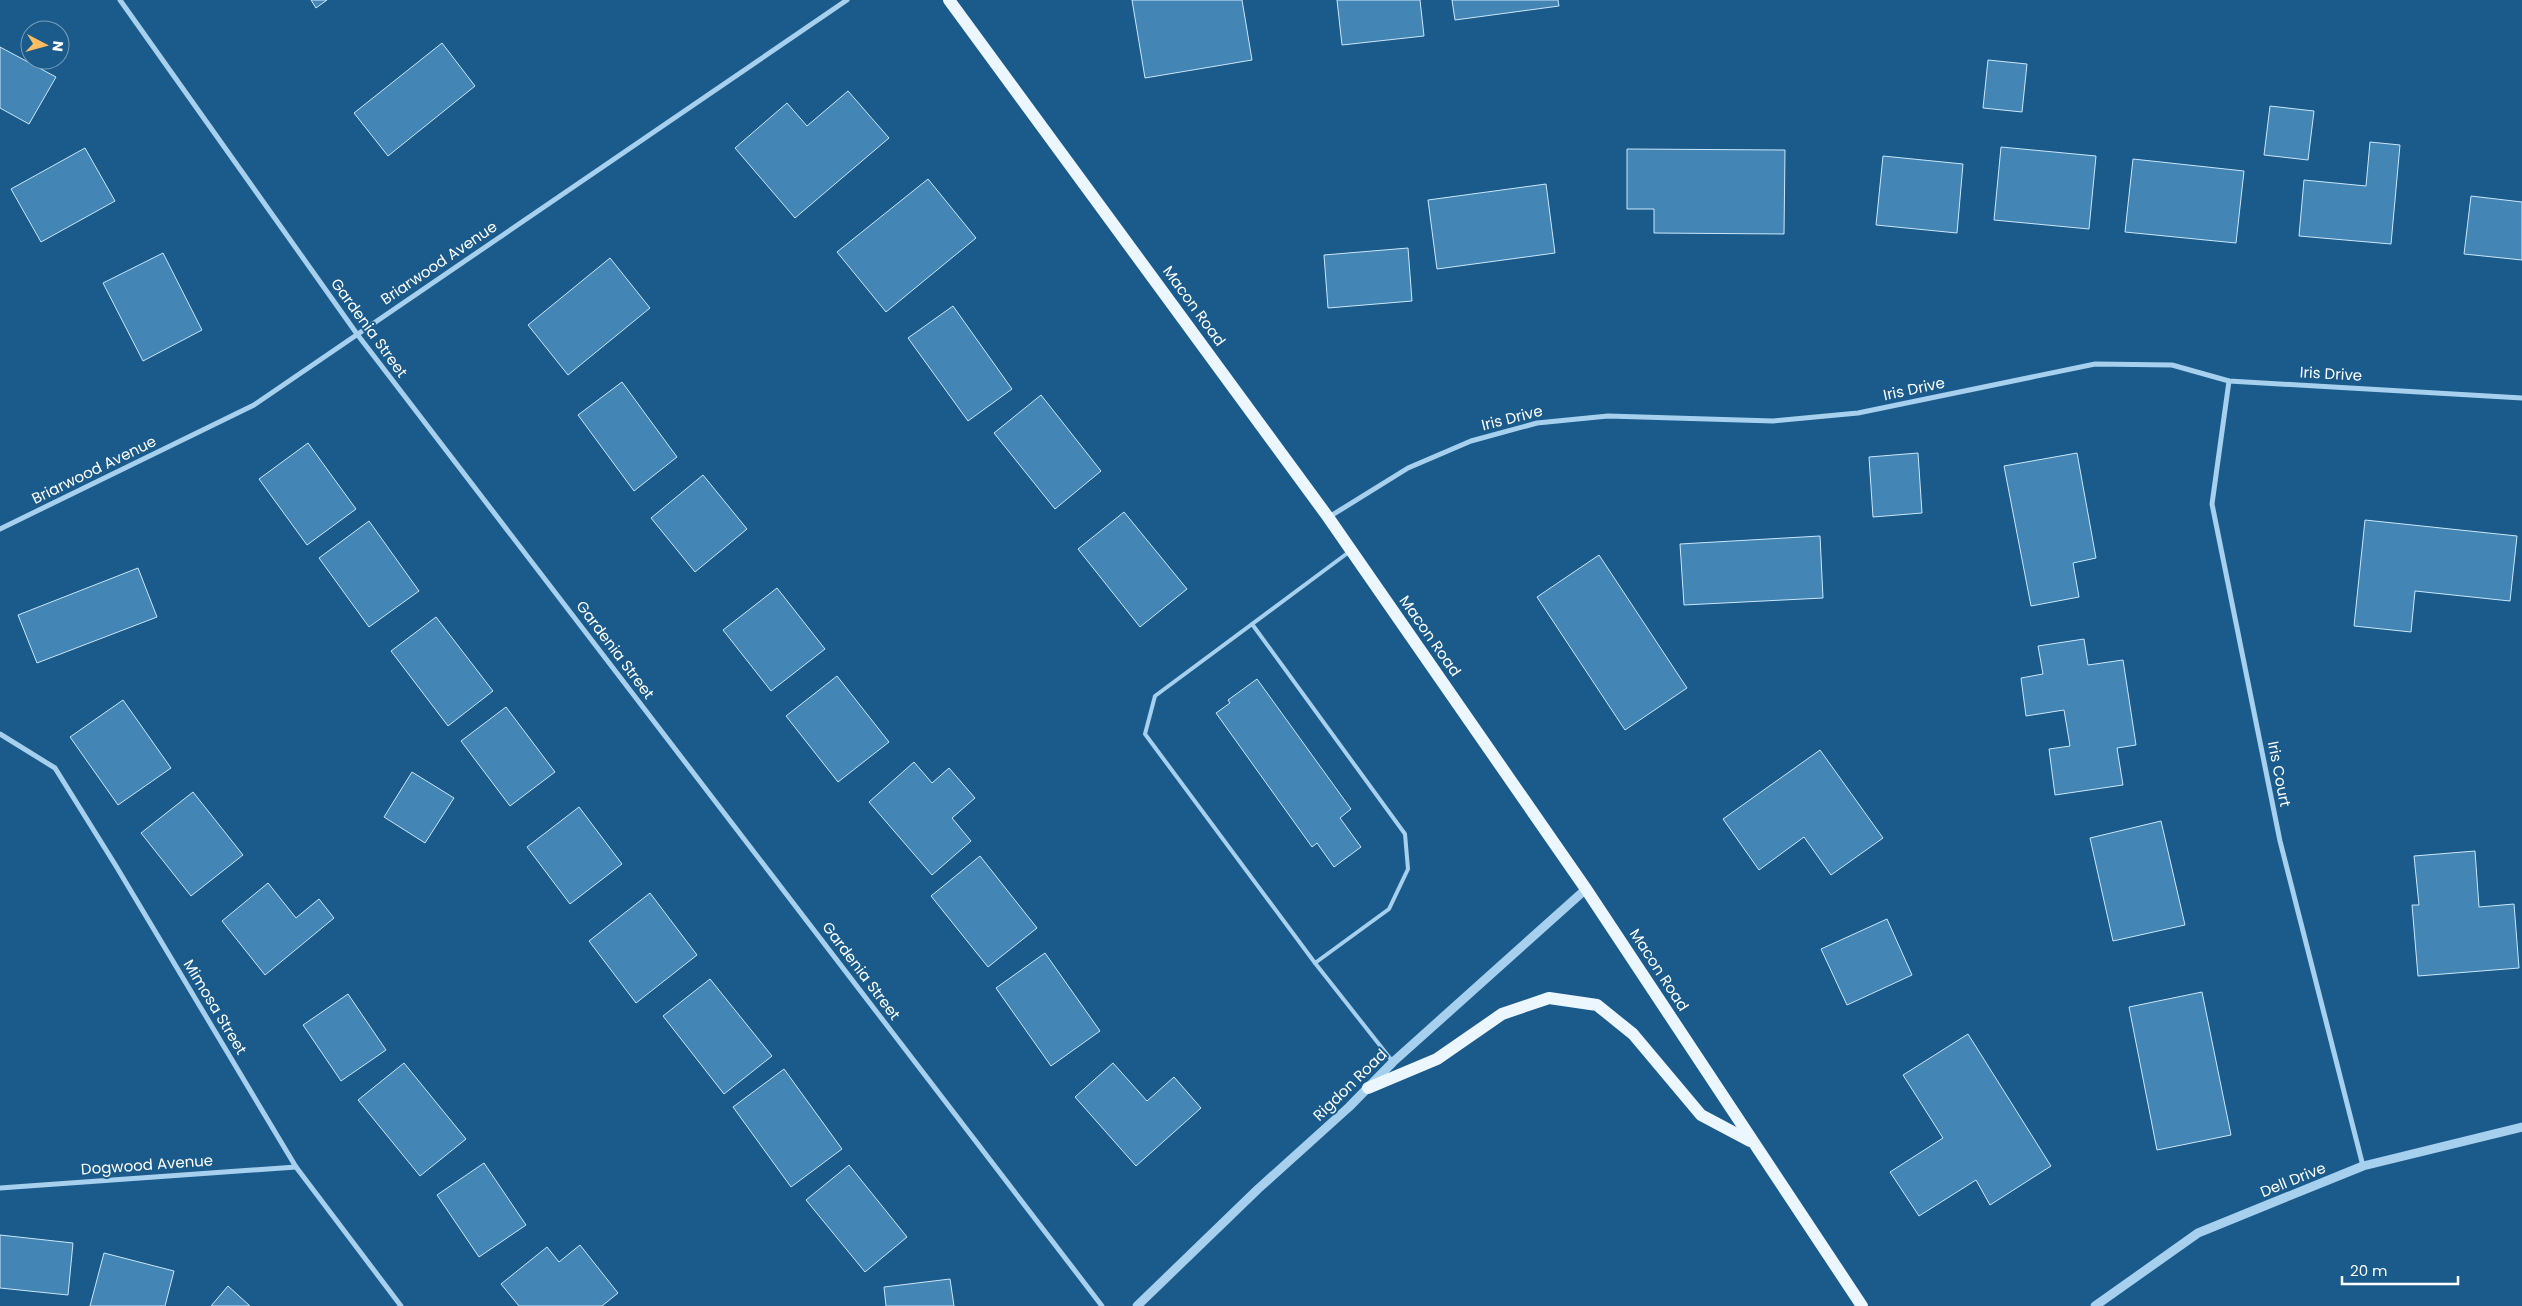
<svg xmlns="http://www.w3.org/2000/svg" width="2522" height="1306" viewBox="0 0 2522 1306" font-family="Poppins,sans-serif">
	<rect width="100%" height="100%" fill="#1a5b8c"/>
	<!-- building -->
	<g fill="#4385b4" stroke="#cbe7fa">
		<path d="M311 0H327L316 8Z"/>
		<path d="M1132 0H1242L1252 60 1145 78Z"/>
		<path d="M1337 0H1420L1424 36 1342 45Z"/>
		<path d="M1452 0H1558L1559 6 1455 20Z"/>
		<path d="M442 43 475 86 388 156 354 113Z"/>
		<path d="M0 47 56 77 29 124 0 108Z"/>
		<path d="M1988 60 2027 64 2022 112 1983 108Z"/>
		<path d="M848 91 889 138 795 218 735 148 787 103 807 126Z"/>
		<path d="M2270 106 2314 111 2308 160 2264 155Z"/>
		<path d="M2370 142 2400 145 2391 244 2299 236 2304 180 2366 186Z"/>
		<path d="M2001 147 2096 156 2089 229 1994 220Z"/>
		<path d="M85 148 115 201 41 242 11 189Z"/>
		<path d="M1627 149 1785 150 1784 234 1654 233V209H1627Z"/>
		<path d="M1883 156 1963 164 1957 233 1876 225Z"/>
		<path d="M2133 159 2244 171 2236 243 2125 232Z"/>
		<path d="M928 179 976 238 886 312 837 252Z"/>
		<path d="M1546 184 1555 253 1437 269 1428 200Z"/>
		<path d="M2471 196 2522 202V260L2464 254Z"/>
		<path d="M1408 248 1412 301 1328 308 1324 255Z"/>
		<path d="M163 253 202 330 143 361 103 283Z"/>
		<path d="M610 258 650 308 568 375 528 325Z"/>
		<path d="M953 306 1012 389 968 421 908 338Z"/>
		<path d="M622 382 677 457 634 491 578 415Z"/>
		<path d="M1041 395 1101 471 1055 509 994 433Z"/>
		<path d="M308 443 356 509 307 545 259 479Z"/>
		<path d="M1918 453 1922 513 1873 517 1869 457Z"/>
		<path d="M2077 453 2096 558 2073 563 2079 597 2031 606 2004 466Z"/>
		<path d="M703 475 747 529 695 572 651 518Z"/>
		<path d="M1124 512 1187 589 1140 627 1078 549Z"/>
		<path d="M2365 520 2517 536 2510 601 2415 591 2411 632 2354 626Z"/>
		<path d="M369 521 419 591 369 627 319 558Z"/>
		<path d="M1820 536 1823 598 1684 605 1680 544Z"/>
		<path d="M1599 555 1687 688 1625 730 1537 597Z"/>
		<path d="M138 568 157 617 37 663 18 615Z"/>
		<path d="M777 588 825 649 771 691 723 630Z"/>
		<path d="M436 617 493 691 448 726 391 651Z"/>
		<path d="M2084 639 2088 665 2123 660 2136 745 2117 748 2123 785 2055 795 2049 749 2070 746 2064 710 2026 716 2021 678 2043 674 2038 646Z"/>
		<path d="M837 676 889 742 838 782 786 716Z"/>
		<path d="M1257 679 1351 809 1340 818 1361 847 1334 867 1317 843 1312 847 1216 713 1230 703 1228 700Z"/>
		<path d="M123 700 171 768 118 805 70 737Z"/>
		<path d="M506 707 555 772 510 806 461 741Z"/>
		<path d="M1820 750 1883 838 1831 875 1804 837 1759 870 1723 819Z"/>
		<path d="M914 762 932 783 949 768 975 798 952 818 971 841 932 875 869 802Z"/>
		<path d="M412 772 454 798 425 843 384 817Z"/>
		<path d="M193 792 243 855 191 896 141 833Z"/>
		<path d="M579 807 622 864 570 904 527 847Z"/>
		<path d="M2161 821 2185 925 2113 941 2090 838Z"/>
		<path d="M2475 851 2479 907 2514 904 2519 968 2418 976 2412 905H2419L2414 856Z"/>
		<path d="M980 856 1037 928 988 967 931 896Z"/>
		<path d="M268 883 296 918 319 899 334 918 265 975 222 921Z"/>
		<path d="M650 893 697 955 636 1003 589 941Z"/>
		<path d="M1887 919 1912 975 1847 1005 1821 949Z"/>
		<path d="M1045 953 1100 1031 1051 1066 996 988Z"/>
		<path d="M710 979 772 1056 724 1094 663 1016Z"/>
		<path d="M2202 992 2231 1135 2157 1150 2129 1007Z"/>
		<path d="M348 994 386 1050 341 1081 303 1025Z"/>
		<path d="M1968 1034 2051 1166 1990 1205 1976 1180 1919 1216 1890 1172 1943 1138 1903 1075Z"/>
		<path d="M404 1063 466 1139 420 1176 358 1100Z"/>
		<path d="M1113 1063 1147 1101 1174 1077 1201 1108 1136 1166 1075 1097Z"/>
		<path d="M784 1069 842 1149 791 1187 733 1107Z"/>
		<path d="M484 1163 526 1225 479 1257 437 1195Z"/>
		<path d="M849 1165 907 1237 865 1272 806 1200Z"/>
		<path d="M0 1235 73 1243 68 1295 0 1288Z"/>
		<path d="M580 1245 618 1293 602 1306H519L501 1284 547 1247 559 1262Z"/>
		<path d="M104 1253 174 1271 165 1306H90Z"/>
		<path d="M950 1279 954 1306H886L884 1287Z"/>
		<path d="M228 1286 250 1306H211Z"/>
	</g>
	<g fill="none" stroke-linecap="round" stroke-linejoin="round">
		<!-- service -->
		<g stroke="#a6d0ed" stroke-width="4">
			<path d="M1349 552 1155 696 1145 734 1315 963 1393 1062"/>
			<path d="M1252 624 1405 834 1408 869 1389 909 1315 963"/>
		</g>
		<!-- minor -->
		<g stroke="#a6d0ed" stroke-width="5">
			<path d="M120 0 357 334 1102 1306"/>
			<path d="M2229 381 2212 504 2280 841 2363 1166"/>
			<path d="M1329 517 1408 468 1471 441 1537 423 1608 416 1773 421 1858 413 2095 364 2172 365 2229 381 2522 398"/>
			<path d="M0 529 254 405 847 0"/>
			<path d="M0 734 55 768 116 866 296 1167 401 1306"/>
			<path d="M0 1188 296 1167"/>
		</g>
		<!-- tertiary -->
		<g stroke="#a6d0ed" stroke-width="9">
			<path d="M1137 1306 1258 1189 1349 1107 1393 1062 1586 889"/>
			<path d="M2095 1306 2198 1233 2363 1166 2522 1127"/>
		</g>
		<!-- primary -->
		<g stroke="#ecf6ff" stroke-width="12">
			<path d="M949 0 1328 517 1586 889 1862 1306"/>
			<path d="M1368 1088 1437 1059 1502 1014 1549 998 1597 1005 1633 1034 1701 1115 1750 1141"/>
		</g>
	</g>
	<g text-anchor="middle" stroke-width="4" stroke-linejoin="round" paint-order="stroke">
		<!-- street labels -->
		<g font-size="15" fill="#fff" stroke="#1a5b8c">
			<text transform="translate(439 263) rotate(-34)" y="5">Briarwood Avenue</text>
			<text transform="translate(1194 306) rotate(54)" y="5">Macon Road</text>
			<text transform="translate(369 328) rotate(54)" y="5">Gardenia Street</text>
			<text transform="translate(2331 374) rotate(3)" y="5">Iris Drive</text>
			<text transform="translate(1914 389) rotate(-12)" y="5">Iris Drive</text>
			<text transform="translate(1512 418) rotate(-14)" y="5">Iris Drive</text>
			<text transform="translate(94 470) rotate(-26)" y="5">Briarwood Avenue</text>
			<text transform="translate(1430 636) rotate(55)" y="5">Macon Road</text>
			<text transform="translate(615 650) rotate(53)" y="5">Gardenia Street</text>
			<text transform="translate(2279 774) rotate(79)" y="5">Iris Court</text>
			<text transform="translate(1659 970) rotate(57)" y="5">Macon Road</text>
			<text transform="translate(861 971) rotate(53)" y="5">Gardenia Street</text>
			<text transform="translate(215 1007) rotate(59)" y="5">Mimosa Street</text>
			<text transform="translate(1350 1085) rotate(-44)" y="5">Rigdon Road</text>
			<text transform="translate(147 1165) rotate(-4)" y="5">Dogwood Avenue</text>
			<text transform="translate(2293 1180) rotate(-22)" y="5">Dell Drive</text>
		</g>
	</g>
	<!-- north arrow -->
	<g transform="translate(45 45) rotate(96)"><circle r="24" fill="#1a5b8c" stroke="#769dba"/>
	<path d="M0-4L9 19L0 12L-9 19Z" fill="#ffbc62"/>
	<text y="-8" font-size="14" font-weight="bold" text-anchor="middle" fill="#ffffff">N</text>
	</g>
	<!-- scale -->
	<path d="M2342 1276v8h116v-8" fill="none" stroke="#ffffff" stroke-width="2.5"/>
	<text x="2350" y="1276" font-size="15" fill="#ffffff" stroke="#1a5b8c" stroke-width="4" paint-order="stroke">20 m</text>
</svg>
